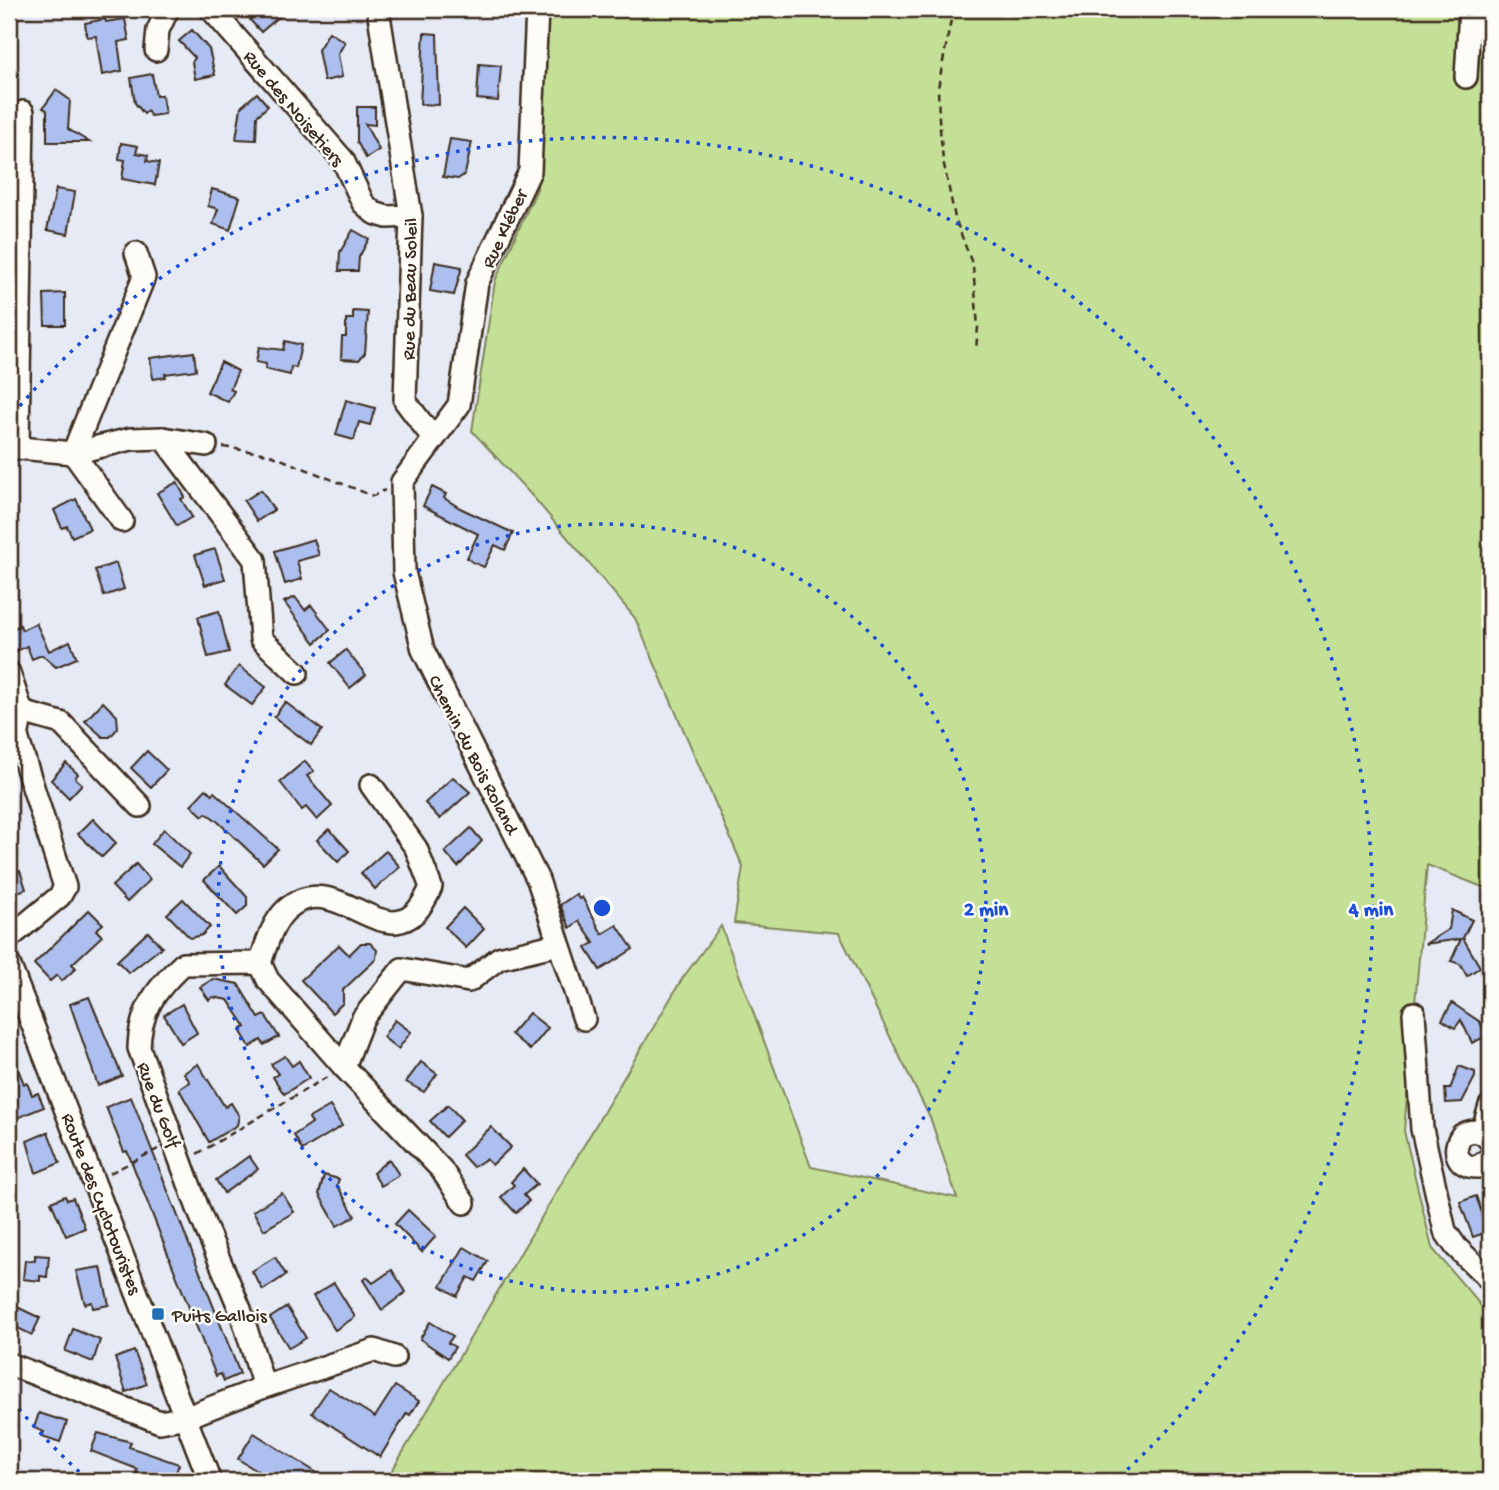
<svg xmlns="http://www.w3.org/2000/svg" width="1499" height="1490" viewBox="0 0 1499 1490" font-family="'Gochi Hand',sans-serif">
	<rect width="100%" height="100%" fill="#e5eaf4"/>
	<filter id="ink" filterUnits="userSpaceOnUse"><feTurbulence type="fractalNoise" baseFrequency=".0143" numOctaves="2"/><feDisplacementMap in="SourceGraphic" scale="14" xChannelSelector="R" yChannelSelector="G"/><feConvolveMatrix kernelMatrix="1 2 1 2 8 2 1 2 1" color-interpolation-filters="sRGB"/></filter>
	<g filter="url(#ink)">
		<!-- green -->
		<path fill="#c4e097" stroke="#80855a" stroke-width="2" d="M544 9H1490V890L1427 865 1404 1131 1432 1248 1489 1315 1490 1481H386L682 979 721 926 811 1167 957 1198 931 1120 839 933 734 923 743 867 635 618 535 499 472 431 495 281 537 189Z"/>
		<!-- building -->
		<g fill="#acbfee" stroke="#3b2a1e" stroke-width="2">
			<path d="M261 9H288L261 32 250 20Z"/>
			<path d="M105 19 106 22 125 19 129 40 118 42 122 71 102 75 96 36 87 37 85 23Z"/>
			<path d="M192 30 209 49 215 75 195 79 192 62 195 58 179 41Z"/>
			<path d="M329 32 345 42 338 54 342 77 324 81 318 50Z"/>
			<path d="M424 33 437 34 439 105 420 104Z"/>
			<path d="M479 64 501 66 498 101 477 99Z"/>
			<path d="M152 74 156 96 162 95 165 114 151 116 147 111 144 114 135 103 131 78Z"/>
			<path d="M56 90 70 100 68 129 89 142H47V110L43 108Z"/>
			<path d="M257 93 268 106 257 116 256 140 236 139 241 107Z"/>
			<path d="M357 107H375V125L365 124 379 150 366 158 357 142Z"/>
			<path d="M450 139 472 142 465 174 458 179 443 177Z"/>
			<path d="M121 143 138 146 136 153 148 155 147 161 159 163 155 185 122 179 125 160 119 159Z"/>
			<path d="M56 189 75 192 68 234 47 230Z"/>
			<path d="M212 189 240 197 230 230 213 224 218 209 208 206Z"/>
			<path d="M353 230 369 239 359 257 358 271H339L340 252Z"/>
			<path d="M435 262 462 267 454 295 430 291Z"/>
			<path d="M65 293V325H45L44 294Z"/>
			<path d="M353 311 368 312 365 353 359 360 341 359 342 337H346V319H353Z"/>
			<path d="M285 341 301 345 296 368 291 367 290 375 265 369 266 364 256 362 259 347 283 350Z"/>
			<path d="M194 352 196 370 165 374 166 377 153 379 150 358Z"/>
			<path d="M221 362 238 371 230 389 234 391 228 402 207 392Z"/>
			<path d="M346 400 375 408 370 425 359 422 354 440 336 435Z"/>
			<path d="M177 482 185 497 181 499 192 517 177 526 157 493Z"/>
			<path d="M432 487 446 494 444 498 460 508 513 533 505 550 495 545 484 567 472 562 467 558 478 534 423 506Z"/>
			<path d="M261 490 274 510 257 521 244 501Z"/>
			<path d="M76 499 90 529 72 537 67 526 62 528 54 510Z"/>
			<path d="M314 539 319 555 297 561 302 579 285 584 275 551Z"/>
			<path d="M215 549 225 579 205 585 195 555Z"/>
			<path d="M116 563 124 589 104 596 95 570Z"/>
			<path d="M295 597 305 610 311 605 330 630 315 643 284 602Z"/>
			<path d="M219 611 229 652 208 657 198 617Z"/>
			<path d="M36 623 49 651 70 641 77 658 56 667 42 655 32 659 27 646 12 653 9 631 20 625 22 630Z"/>
			<path d="M346 650 366 675 350 688 330 663Z"/>
			<path d="M239 666 266 687 252 705 225 685Z"/>
			<path d="M103 702 117 716 118 728 110 737H103L85 721Z"/>
			<path d="M285 702 322 730 311 745 274 717Z"/>
			<path d="M147 751 167 770 151 787 131 768Z"/>
			<path d="M305 761 314 771 307 776 332 806 317 820 306 807 302 810 280 782Z"/>
			<path d="M66 763 78 774 75 778 82 784 69 798 51 780Z"/>
			<path d="M453 777 470 792 440 819 425 803Z"/>
			<path d="M206 789 212 794 214 792 278 849 263 864 216 820 206 813 203 816 191 805Z"/>
			<path d="M93 819 116 843 102 857 78 834Z"/>
			<path d="M471 828 482 841 458 867 445 852Z"/>
			<path d="M164 829 190 854 180 867 152 844Z"/>
			<path d="M329 829 349 851 338 862 317 840Z"/>
			<path d="M386 851 400 867 375 889 361 873Z"/>
			<path d="M136 864 150 880 127 902 112 886Z"/>
			<path d="M219 866 247 897V906L237 915 204 880Z"/>
			<path d="M20 871 26 889 9 895V874Z"/>
			<path d="M576 894 579 899 582 897 602 934 617 925 633 949 600 970 586 948 594 943 579 921 570 928 560 905Z"/>
			<path d="M183 899 210 927 202 935 190 938 167 914Z"/>
			<path d="M463 908 484 929 466 948 445 927Z"/>
			<path d="M89 910 103 924 96 930 102 936 72 964 76 968 62 981 57 975 50 981 34 964Z"/>
			<path d="M1452 910 1472 920 1463 938 1480 967 1467 976 1460 964 1451 961 1461 939 1425 944 1449 929Z"/>
			<path d="M148 932 162 947 129 973 117 961Z"/>
			<path d="M361 943H370L377 950 376 959 343 990V1003L332 1013 301 980 339 945 349 955Z"/>
			<path d="M213 979 238 984 259 1018 265 1015 279 1037 264 1045 261 1040 250 1047 240 1030 246 1027 228 1000 213 997 209 1000 200 987Z"/>
			<path d="M89 997 122 1076 98 1086 70 1004Z"/>
			<path d="M1452 1003 1480 1022 1487 1036 1472 1043 1461 1020 1455 1028 1442 1020Z"/>
			<path d="M182 1004 197 1033 181 1043 164 1015Z"/>
			<path d="M529 1013 548 1028 530 1050 511 1034Z"/>
			<path d="M395 1020 411 1032 398 1049 383 1037Z"/>
			<path d="M9 1047 24 1084 27 1083 32 1095 38 1093 44 1107 12 1120 9 1111Z"/>
			<path d="M285 1056 292 1066 299 1061 309 1078 284 1094 273 1077 278 1074 271 1064Z"/>
			<path d="M421 1062 437 1074 424 1092 406 1082Z"/>
			<path d="M198 1064 225 1107 231 1103 239 1116 237 1125 209 1142 179 1089 190 1082 184 1073Z"/>
			<path d="M1459 1066 1475 1072V1077L1462 1102 1446 1103 1445 1089H1450Z"/>
			<path d="M131 1097 240 1374 224 1381 221 1374 216 1376 130 1158 127 1151 124 1152 106 1107Z"/>
			<path d="M448 1105 462 1120 445 1137 430 1121Z"/>
			<path d="M330 1106 342 1126 302 1150 294 1135 312 1123 309 1118Z"/>
			<path d="M491 1127 511 1147 492 1165 486 1159 473 1167 462 1155Z"/>
			<path d="M48 1132 60 1163 36 1173 27 1141Z"/>
			<path d="M249 1156 258 1169 224 1193 216 1180Z"/>
			<path d="M389 1159 399 1175 381 1186 373 1173Z"/>
			<path d="M523 1169 537 1184 524 1195 529 1201 516 1213 501 1197 514 1185 511 1182Z"/>
			<path d="M324 1175 339 1179 337 1185 355 1216 337 1226 319 1194Z"/>
			<path d="M282 1193 294 1212 264 1230 253 1211Z"/>
			<path d="M65 1196 67 1200 73 1198 85 1228 66 1236 51 1202Z"/>
			<path d="M1476 1196 1483 1216 1490 1213V1231L1473 1237 1460 1202Z"/>
			<path d="M408 1210 436 1236 422 1252 395 1224Z"/>
			<path d="M464 1247 488 1261 476 1281 468 1277 457 1296 441 1286Z"/>
			<path d="M35 1255 49 1256 47 1277 40 1276V1281L23 1279 25 1260 35 1261Z"/>
			<path d="M275 1257 286 1275 263 1290 252 1271Z"/>
			<path d="M101 1267 109 1305 93 1308 92 1302 85 1304 76 1271Z"/>
			<path d="M392 1270 406 1292 382 1310 363 1280 367 1277 373 1283Z"/>
			<path d="M334 1283 355 1317 335 1330 313 1296Z"/>
			<path d="M13 1305 40 1318 32 1335 18 1328 9 1348V1314Z"/>
			<path d="M287 1307 306 1338 289 1348 270 1318Z"/>
			<path d="M430 1322 453 1336 448 1343 455 1347 448 1358 420 1339Z"/>
			<path d="M73 1329 100 1340 93 1362 65 1351Z"/>
			<path d="M134 1351 147 1384 126 1392 115 1358Z"/>
			<path d="M395 1386 419 1401 410 1415 407 1413 380 1457 312 1413 329 1388 375 1417Z"/>
			<path d="M39 1413 67 1422 60 1442 42 1436 44 1432 34 1428Z"/>
			<path d="M98 1433 131 1442 129 1447 179 1464 173 1481 144 1477 136 1473 137 1469 91 1451Z"/>
			<path d="M254 1433 282 1451 330 1481H273L238 1459Z"/>
		</g>
		<g fill="none" stroke-linecap="round" stroke-linejoin="round">
			<!-- minor casing -->
			<g stroke="#3b2a1e" stroke-width="26">
				<g id="minor">
					<path d="M211 9 343 160 363 203 374 213 387 217 411 216"/>
					<path d="M378 9 411 216 405 401 433 438"/>
					<path d="M537 9 530 171 477 283 459 405 402 482 404 572 423 650 538 880 584 1019"/>
					<path d="M156 50 158 30 168 9"/>
					<path d="M1466 77 1470 9"/>
					<path d="M163 438 255 560 261 639 297 673"/>
					<path d="M9 447 73 453 131 439 163 438 206 445"/>
					<path d="M18 448 23 112"/>
					<path d="M122 521 73 453 144 277 136 253"/>
					<path d="M9 673 22 712 17 737 65 887 60 896 9 938"/>
					<path d="M22 712 61 723 140 806"/>
					<path d="M260 963C266 946 272 923 286 910 339 861 394 976 431 887L416 848 371 785"/>
					<path d="M9 964 210 1481"/>
					<path d="M1414 1013 1422 1129 1445 1231 1456 1247 1490 1280"/>
					<path d="M344 1067 363 1018 402 969 469 981 499 958 558 944"/>
					<path d="M1482 1133 1490 1106"/>
					<path d="M1490 1141C1483 1130 1472 1129 1462 1135 1450 1151 1459 1168 1478 1167L1490 1158"/>
					<path d="M9 1364 160 1422 187 1417 264 1387 240 1309 200 1214 139 1048C140 1010 156 989 183 964L260 963 268 980 344 1067 441 1169 464 1203"/>
					<path d="M264 1387 374 1350 394 1357"/>
				</g>
			</g>
			<!-- path -->
			<g stroke="#3b2a1e" stroke-width="2.5" stroke-dasharray="7 5" stroke-linecap="butt">
				<path d="M953 9 938 88 939 119 943 160 955 218 973 266 978 327 976 350"/>
				<path d="M223 447 268 454 373 496 385 490"/>
				<path d="M197 1154 327 1077"/>
				<path d="M110 1173 158 1149"/>
			</g>
			<!-- minor -->
			<use href="#minor" stroke="#fdfcf7" stroke-width="21"/>
		</g>
	</g>
	<!-- distance rings -->
	<g fill="none" stroke="#1d4ed8" stroke-width="3.5" stroke-dasharray="3.5 7">
		<circle cx="602" cy="908" r="384"/>
		<path d="M87 1479A769 769 0 0 1 13 1402M13 414A769 769 0 1 1 1117 1479"/>
	</g>
	<!-- markers -->
	<rect fill="#1f6fb2" stroke="#fdfcf7" stroke-width="2.5" x="151" y="1307" width="14" height="14" rx="3.5"/>
	<g text-anchor="middle" stroke-width="5" stroke-linejoin="round" paint-order="stroke">
		<!-- street labels -->
		<g font-size="19" fill="#3b2a1e" stroke="#fdfcf7">
			<text transform="translate(295 107) rotate(50)" y="7">Rue des Noisetiers</text>
			<text transform="translate(503 228) rotate(-65)" y="7">Rue Kléber</text>
			<text transform="translate(408 289) rotate(-89)" y="7">Rue du Beau Soleil</text>
			<text transform="translate(475 754) rotate(63)" y="7">Chemin du Bois Roland</text>
			<text transform="translate(160 1104) rotate(69)" y="7">Rue du Golf</text>
			<text transform="translate(103 1203) rotate(69)" y="7">Route des Cyclotouristes</text>
		</g>
		<!-- poi labels -->
		<g font-size="19" fill="#3b2a1e" stroke="#fdfcf7" text-anchor="start">
			<text x="172" y="1321">Puits Gallois</text>
		</g>
	</g>
	<circle cx="602" cy="908" r="10" fill="#1d4ed8" stroke="#fdfcf7" stroke-width="3.5"/>
	<g font-size="21" text-anchor="middle" font-weight="bold" fill="#1d4ed8" stroke="#fdfcf7" stroke-width="5" stroke-linejoin="round" paint-order="stroke">
		<text x="986" y="915">2 min</text>
		<text x="1371" y="915">4 min</text>
	</g>
	<!-- margin -->
	<rect width="1499" height="1490" fill="none" stroke="#fdfcf7" stroke-width="35"/>
	<rect x="18" y="18" width="1464" height="1455" fill="none" stroke="#3b2a1e" stroke-width="2.5" filter="url(#ink)"/>
</svg>
